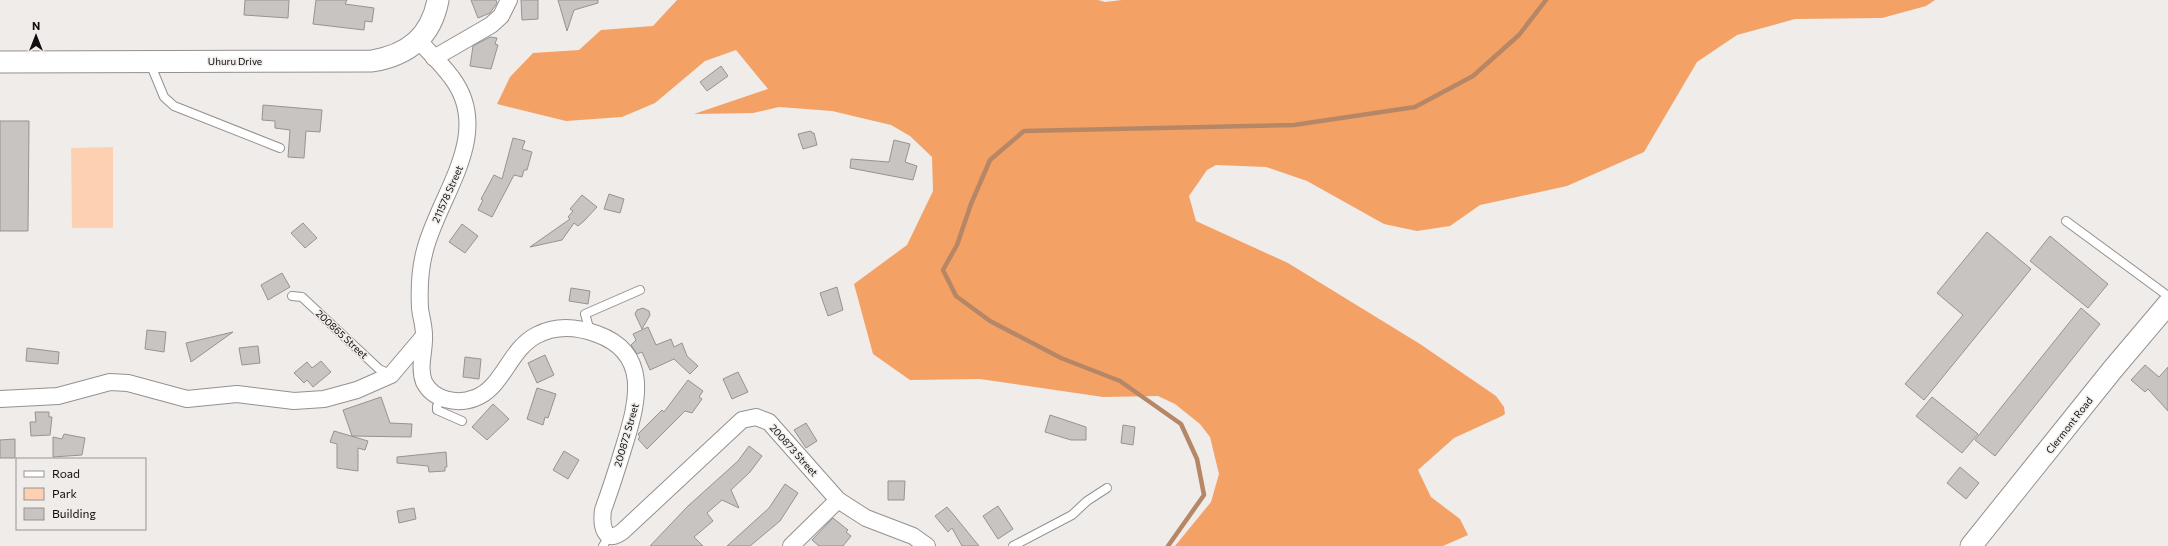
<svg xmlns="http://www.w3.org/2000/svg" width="2168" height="546" viewBox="0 0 2168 546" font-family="Commissioner,sans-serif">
	<rect width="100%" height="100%" fill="#f0ecea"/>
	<!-- green -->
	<path fill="#fed0b2" d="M113 147V228H72L71 148Z"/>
	<!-- forest -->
	<path fill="#f4a166" d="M677 0H1098L1105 2 1122 0H1935L1926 6 1882 18 1795 19 1737 35 1697 62 1644 152 1567 186 1480 205 1450 226 1417 231 1384 224 1307 181 1266 167 1216 165 1207 170 1189 196 1196 221 1288 263 1420 344 1496 396 1504 407 1505 414 1502 416 1454 438 1418 470 1431 497 1460 519 1468 535 1443 546H1175L1211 502 1219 474 1210 437 1200 424 1175 404 1158 396 1103 397 980 379 910 380 873 354 854 284 907 245 933 191 932 157 910 136 891 125 832 111 779 107 753 113 694 114 768 89 736 50 705 61 655 103 622 117 566 121 497 104 510 77 533 53 579 50 601 30 653 26Z"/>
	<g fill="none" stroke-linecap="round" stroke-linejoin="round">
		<!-- stream -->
		<path stroke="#b68767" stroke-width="4.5" d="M1168 546 1204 495 1197 459 1181 424 1120 381 1061 358 990 321 956 296 943 270 957 245 971 204 990 160 1024 131 1294 125 1415 107 1473 76 1519 35 1546 0"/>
	</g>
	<!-- building -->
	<g fill="#c8c4c2" stroke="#979391">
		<path d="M245 0H289L288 18 244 15Z"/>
		<path d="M316 0H347L345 4 374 8 372 22 365 21 364 30 313 24Z"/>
		<path d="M471 0H496L497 3 490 13 478 18Z"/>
		<path d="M521 0H538V19L522 20Z"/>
		<path d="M558 0H598V3L574 10 567 31Z"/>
		<path d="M490 37 497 38 495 44 498 45 491 69 470 66 473 46Z"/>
		<path d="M721 66 728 76 707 91 700 82Z"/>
		<path d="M263 105 322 110 320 132 306 131 304 158 288 157 290 130 275 128V121L262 120Z"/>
		<path d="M0 121H29L28 231H0Z"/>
		<path d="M811 131 812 133H814L817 145 803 149 798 134Z"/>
		<path d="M513 138 525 141 522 149 532 152 527 170H524L522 177 514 175 492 217 478 210 483 200 481 199 494 175 502 179Z"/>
		<path d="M894 140 910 144 905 162 917 166 913 180 850 168 851 159 889 162Z"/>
		<path d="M609 194 624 199 620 213 604 209Z"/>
		<path d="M582 195 597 207 584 221 578 226 574 223 562 240 530 247 570 219 568 217 573 211 570 209Z"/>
		<path d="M303 223 317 238 305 248 291 233Z"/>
		<path d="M462 224 478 236 465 253 449 242Z"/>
		<path d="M1987 232 2031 269 1924 400 1905 384 1963 315 1937 293Z"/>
		<path d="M2050 236 2108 284 2088 308 2030 261Z"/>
		<path d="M282 273 290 287 268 300 261 285Z"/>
		<path d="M837 287 843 310 828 316 820 293Z"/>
		<path d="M571 288 590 291 588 304 569 301Z"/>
		<path d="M643 308 649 311 650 315 642 329 635 314 637 310Z"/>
		<path d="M2081 308 2100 324 1995 456 1975 440Z"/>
		<path d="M648 327 656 345 671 339 674 347 682 343 687 356 698 366 690 374 674 359 650 370 642 352 637 354 631 345 636 340 633 334Z"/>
		<path d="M147 330 166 332 164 352 145 349Z"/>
		<path d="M233 332 191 362 186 343Z"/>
		<path d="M258 346 260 363 242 365 239 348Z"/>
		<path d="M27 348 59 352 58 364 26 361Z"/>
		<path d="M545 355 554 375 537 383 528 363Z"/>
		<path d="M465 357 481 359 479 379 463 377Z"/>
		<path d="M321 361 331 372 313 387 307 380 304 383 294 373 307 362 312 368Z"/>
		<path d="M2145 365 2159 377 2168 367V411L2148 389 2145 392 2131 380Z"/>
		<path d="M738 372 748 392 732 399 723 379Z"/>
		<path d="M688 380 703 391 699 397 702 399 692 413 685 411 647 449 638 439 640 437 638 434 662 410 664 412Z"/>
		<path d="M537 388 556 394 548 418 545 417 543 425 527 419Z"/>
		<path d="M381 397 390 423 412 424 411 437 352 436 343 410Z"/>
		<path d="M1932 397 1978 434 1962 453 1916 416Z"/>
		<path d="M493 404 509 419 487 440 472 427Z"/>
		<path d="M35 412H49V417H52L50 435 31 436 30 422H36Z"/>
		<path d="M1050 415 1086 427V440H1071L1045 432Z"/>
		<path d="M806 423 817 441 806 448 794 430Z"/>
		<path d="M1123 425 1135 427 1133 445 1121 443Z"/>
		<path d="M334 431 368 441 365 450 358 448V471L337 468V444L330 442Z"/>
		<path d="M64 434 85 438 82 455 53 457V437L62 439Z"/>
		<path d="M15 439V458H0V440Z"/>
		<path d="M749 446 762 456 750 472 731 490 739 508 722 500 707 513 713 521 694 537 703 546H650L688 506 738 461Z"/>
		<path d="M564 451 579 460 568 479 553 470Z"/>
		<path d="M446 452 447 467H445V471L429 472 428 466 397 463V457Z"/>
		<path d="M1960 467 1979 483 1966 499 1947 483Z"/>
		<path d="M888 481H905L904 500H888Z"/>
		<path d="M785 484 798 493 780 521 750 546H727L769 508Z"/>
		<path d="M998 506 1013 529 998 539 983 516Z"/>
		<path d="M947 507 953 514 979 546H962L952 528 948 532 935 516Z"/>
		<path d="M414 508 416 519 399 523 397 511Z"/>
		<path d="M833 518 848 530 846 532 851 536 843 546H819L812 540Z"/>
	</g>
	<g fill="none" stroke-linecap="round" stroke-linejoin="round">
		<!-- service casing -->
		<g stroke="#95918f" stroke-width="10">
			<g id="service">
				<path d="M150 63 164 97 174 106 280 148"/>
				<path d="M2066 221 2168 296"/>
				<path d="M292 296 302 297 379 369 390 374"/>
				<path d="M590 331 585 314 640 290"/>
				<path d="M442 398 437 406V410L462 421"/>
				<path d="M603 546 609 536"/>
				<path d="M1013 546 1072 515 1087 501 1107 488"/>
			</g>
		</g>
		<!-- minor casing -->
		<g stroke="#95918f" stroke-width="18">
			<g id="minor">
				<path d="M418 40C429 52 442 64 452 78 494 134 439 195 425 250 420 268 419 289 420 308 421 317 424 326 424 335 425 351 418 366 424 382 433 400 457 405 475 398 503 388 509 349 537 335 556 325 578 327 597 334 650 353 638 401 625 443 618 466 611 488 603 510 601 525 604 546 623 531L742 420 756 417 769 422 838 500 866 518 913 536 927 546"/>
				<path d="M434 58 491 25 501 16 509 0"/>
				<path d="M0 399 58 396 110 382 128 383 187 399 237 394 294 401 324 399 357 390 391 375 424 336"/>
				<path d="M791 546 838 500"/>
			</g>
		</g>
		<!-- tertiary casing -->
		<g stroke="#95918f" stroke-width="23">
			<g id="tertiary">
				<path d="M0 62 372 61C408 55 431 37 438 0"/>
				<path d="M1971 546 2113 369 2168 304"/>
			</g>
		</g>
		<!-- service -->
		<use href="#service" stroke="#fff" stroke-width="8"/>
		<!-- minor -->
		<use href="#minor" stroke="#fff" stroke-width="16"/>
		<!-- tertiary -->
		<use href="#tertiary" stroke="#fff" stroke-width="21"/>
	</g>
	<g text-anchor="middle" stroke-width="3" stroke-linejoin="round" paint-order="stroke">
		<!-- street labels -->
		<g font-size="10" fill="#0f0e0d" stroke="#f0ecea">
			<text x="235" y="65">Uhuru Drive</text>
			<text transform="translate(447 194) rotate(-66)" y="4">211578 Street</text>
			<text transform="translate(342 334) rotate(43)" y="4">200865 Street</text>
			<text transform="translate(2069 425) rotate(-52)" y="4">Clermont Road</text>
			<text transform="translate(626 435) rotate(-74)" y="4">200872 Street</text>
			<text transform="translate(794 450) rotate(48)" y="4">200873 Street</text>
		</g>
	</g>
	<!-- legend -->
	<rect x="16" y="458" width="130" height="72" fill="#f0ecea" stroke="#969392"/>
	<rect x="24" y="471" width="20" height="6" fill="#ffffff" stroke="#969392"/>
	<text x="52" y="478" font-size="12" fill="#0f0e0d">Road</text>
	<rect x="24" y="488" width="20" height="12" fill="#fed0b2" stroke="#969392"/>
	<text x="52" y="498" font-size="12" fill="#0f0e0d">Park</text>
	<rect x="24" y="508" width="20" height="12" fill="#c8c4c2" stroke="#969392"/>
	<text x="52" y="518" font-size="12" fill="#0f0e0d">Building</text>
	<!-- north arrow -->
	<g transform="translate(36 36)" stroke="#f0ecea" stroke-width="3" paint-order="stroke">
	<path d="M0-3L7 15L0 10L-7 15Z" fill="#0f0e0d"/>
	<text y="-6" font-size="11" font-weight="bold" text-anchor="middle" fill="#0f0e0d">N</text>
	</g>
</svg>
